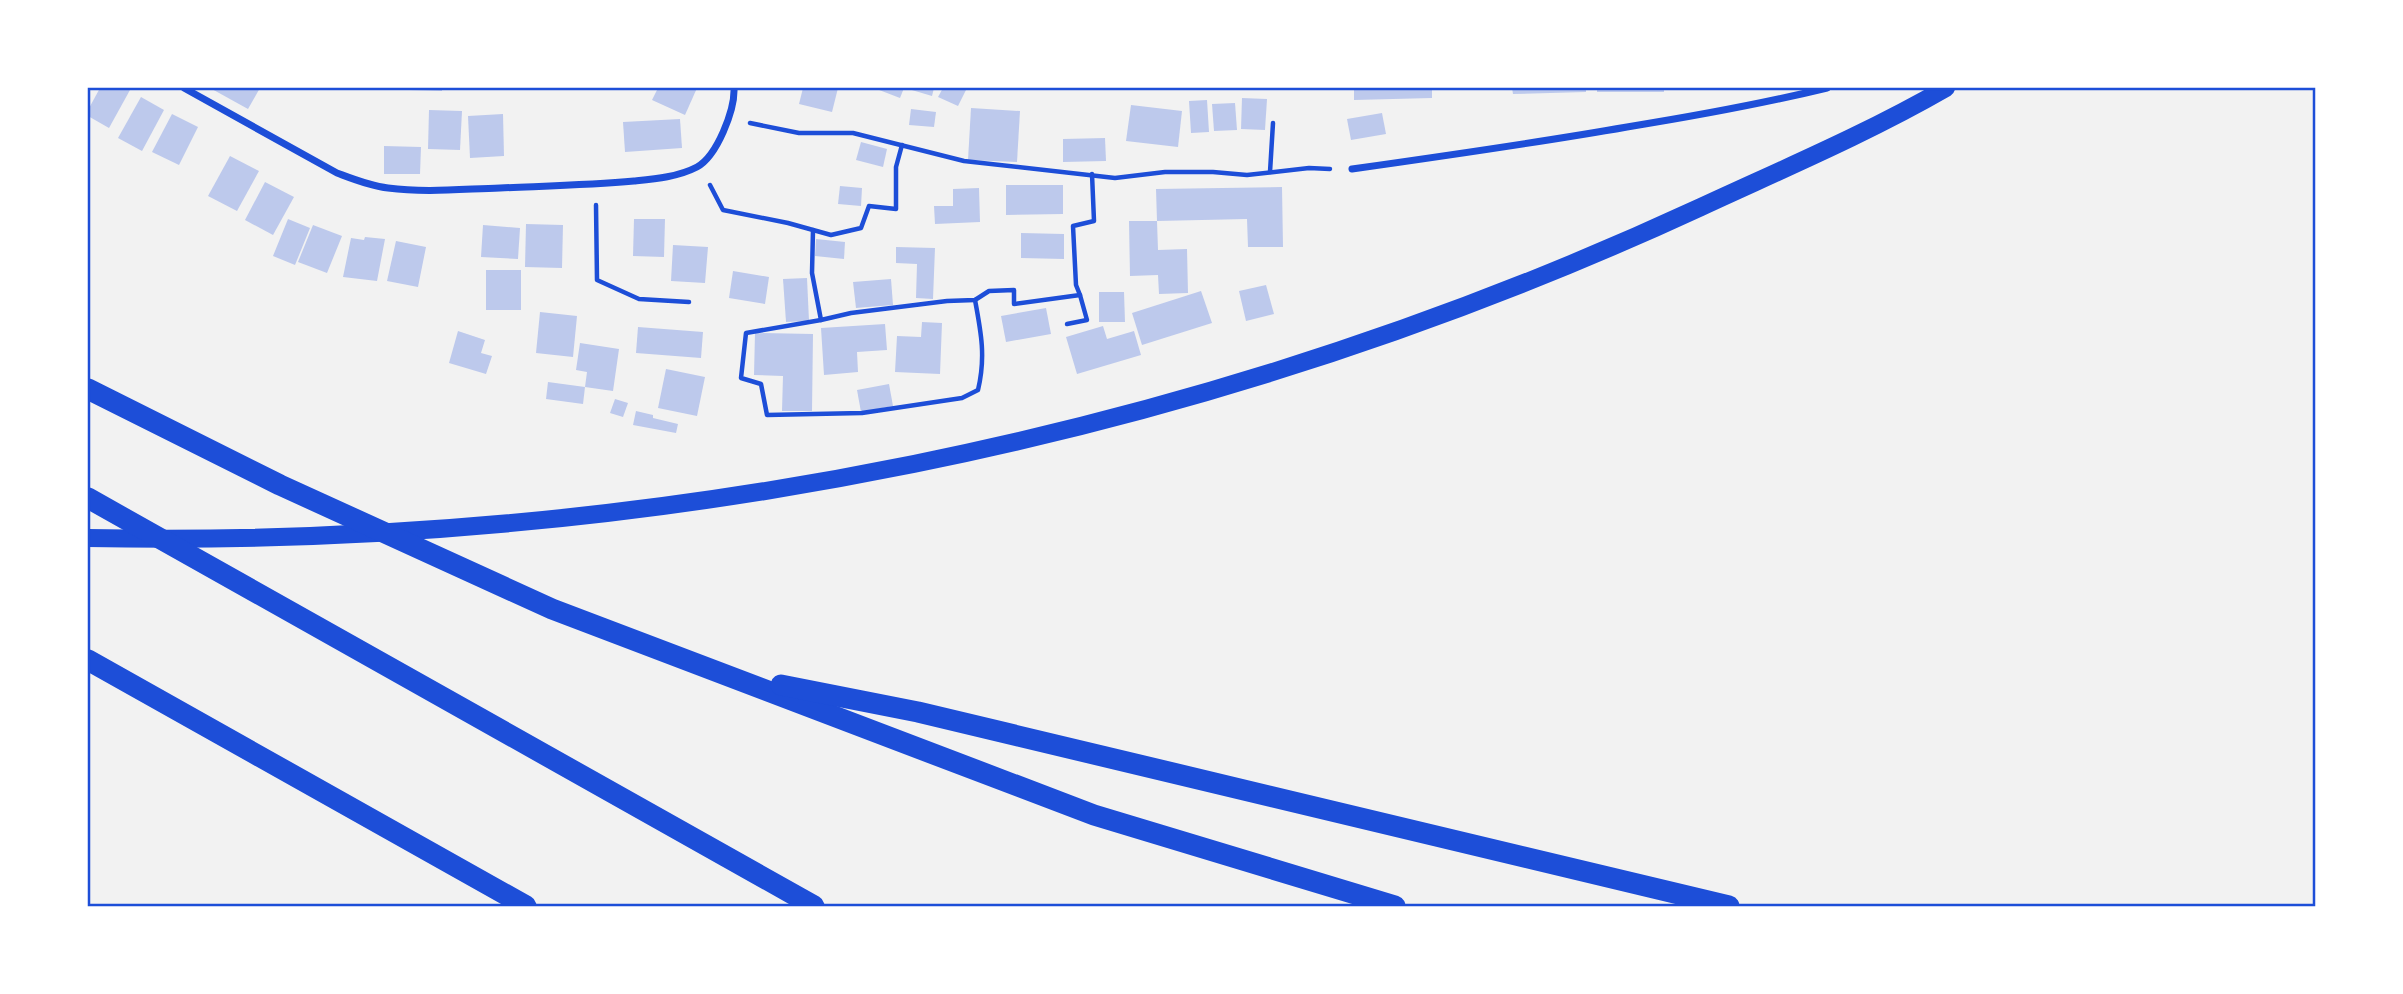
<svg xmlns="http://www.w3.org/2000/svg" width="2403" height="994" viewBox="0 0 2403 994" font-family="Helvetica,sans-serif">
	<rect width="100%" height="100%" fill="#f2f2f2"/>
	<!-- building -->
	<g fill="#bdc9ec">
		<path d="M100 88H126L130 90 109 128 88 116V110Z"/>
		<path d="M210 88H260L248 109Z"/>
		<path d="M409 88H442V91L409 90Z"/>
		<path d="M658 88H697L685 115 652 100Z"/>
		<path d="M803 88H838L832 112 799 104Z"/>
		<path d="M874 88H904L900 98Z"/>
		<path d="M905 88H934L932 96Z"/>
		<path d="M943 88H967L958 106 938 97Z"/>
		<path d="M1354 88H1432V98L1354 100Z"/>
		<path d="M1512 88H1586V92L1513 94Z"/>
		<rect x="1597" y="88" width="67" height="4"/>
		<path d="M141 97 164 110 142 151 118 138Z"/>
		<path d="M1242 98 1267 99 1265 130 1241 129Z"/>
		<path d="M1207 100 1209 132 1191 133 1189 101Z"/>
		<path d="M1235 103 1237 130 1214 131 1212 104Z"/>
		<path d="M1131 105 1182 111 1178 147 1126 141Z"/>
		<path d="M971 108 1020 111 1017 162 968 160Z"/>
		<path d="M911 109 936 112 934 127 909 125Z"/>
		<path d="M429 110 462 111 460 150 428 149Z"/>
		<path d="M1382 113 1386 134 1351 140 1347 119Z"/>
		<path d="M172 114 198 127 179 165 152 152Z"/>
		<path d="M503 114 504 156 470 158 468 116Z"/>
		<path d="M680 119 682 148 625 152 623 122Z"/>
		<path d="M1105 138 1106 161 1063 162V139Z"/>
		<path d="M861 142 887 149 883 167 856 160Z"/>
		<path d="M384 146 421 147 420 174H384Z"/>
		<path d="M230 156 259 171 237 211 208 196Z"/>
		<path d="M265 182 294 197 273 235 245 220Z"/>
		<path d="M1006 185H1063V214L1006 215Z"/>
		<path d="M840 186 862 188 861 206 838 204Z"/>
		<path d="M1282 187 1283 247H1248L1247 219 1157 221 1158 250 1187 249 1188 293 1159 294 1158 275 1130 276 1129 221H1157L1156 189Z"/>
		<path d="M979 188 980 222 935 224 934 206H953V189Z"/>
		<path d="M288 219 310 228 295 265 273 256Z"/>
		<path d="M634 219H665L664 257 633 256Z"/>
		<path d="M526 224 563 225 562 268 525 267Z"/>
		<path d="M313 225 342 236 327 273 298 262Z"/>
		<path d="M483 225 520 228 518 259 481 257Z"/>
		<path d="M1021 233 1064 234V259L1021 258Z"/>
		<path d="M365 237 385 239 377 281 343 277 351 238 364 240Z"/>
		<path d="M816 239 845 242 844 259 815 256Z"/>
		<path d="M396 241 426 247 418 287 387 281Z"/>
		<path d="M673 245 708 247 705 283 671 281Z"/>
		<path d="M896 247 935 248 933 299 916 298 917 264 896 263Z"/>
		<rect x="486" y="270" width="35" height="40"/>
		<path d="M733 271 769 277 765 304 729 298Z"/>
		<path d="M807 278 809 321 786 322 783 279Z"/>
		<path d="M891 279 893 305 856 308 853 282Z"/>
		<path d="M1266 285 1274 314 1246 321 1239 291Z"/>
		<path d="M1201 291 1212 323 1142 345 1132 313Z"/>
		<path d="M1099 292H1124L1125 322H1099Z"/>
		<path d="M1046 308 1051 334 1006 342 1001 316Z"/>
		<path d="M540 312 577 316 573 357 536 353Z"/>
		<path d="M922 322 942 323 940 374 895 372 897 336 921 337Z"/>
		<path d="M885 324 887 350 857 352 858 372 824 375 821 328Z"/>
		<path d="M1103 326 1107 339 1134 331 1141 355 1077 374 1066 337Z"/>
		<path d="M638 327 703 332 701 358 636 353Z"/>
		<path d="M458 331 485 340 481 353 492 356 486 374 449 363Z"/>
		<path d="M755 333 813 334 812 411H782L783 376 754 375Z"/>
		<path d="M580 343 619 349 613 391 585 387 587 372 576 370Z"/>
		<path d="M666 369 705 377 697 416 658 408Z"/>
		<path d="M548 382 585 387 583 404 546 399Z"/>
		<path d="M889 384 893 406 861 412 857 390Z"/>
		<path d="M615 399 628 403 623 417 610 413Z"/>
		<path d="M636 411 653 415V418L678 424 676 433 633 425Z"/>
	</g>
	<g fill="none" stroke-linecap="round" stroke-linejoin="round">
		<!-- path -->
		<g stroke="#1d4ed8" stroke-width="4.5">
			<path d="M750 123 799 133H853L964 161 1115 178 1165 172H1213L1247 175 1309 168 1330 169"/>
			<path d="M1270 172 1273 123"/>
			<path d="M710 185 723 210 788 223 831 235 861 228 869 206 896 209V167L902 145"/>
			<path d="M596 205 597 280 639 299 689 302"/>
			<path d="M813 230 812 273 821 320 851 313 947 301 975 300 989 291 1014 290V304L1080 295 1076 285 1073 226 1094 221 1092 174"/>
			<path d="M821 320 746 333 741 378 761 384 767 415 862 413 962 398 978 390C986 357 981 332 975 300"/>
			<path d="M1067 324 1087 320 1080 295"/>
		</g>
		<!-- minor -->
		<g stroke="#1d4ed8" stroke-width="7">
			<path d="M184 88 337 173C353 179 370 186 388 188 425 193 463 189 500 188 545 186 590 185 634 181 654 179 678 177 697 167 717 156 735 110 734 88"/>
			<path d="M1352 169C1444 156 1536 143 1627 127 1695 116 1761 104 1827 88"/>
		</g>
		<!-- primary -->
		<path stroke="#1d4ed8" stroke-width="18" d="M88 538C642 549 1198 440 1701 207 1783 169 1868 133 1946 88"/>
		<!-- motorway -->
		<g stroke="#1d4ed8" stroke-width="21">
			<path d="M88 389 280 485 552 609 1094 815 1395 906"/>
			<path d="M88 498 814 906"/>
			<path d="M88 660 526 906"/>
			<path d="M781 685 918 712 1729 906"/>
		</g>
	</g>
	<!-- border -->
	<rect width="2403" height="994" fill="none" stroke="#ffffff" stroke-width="178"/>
	<rect x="89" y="89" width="2225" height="816" fill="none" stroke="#1d4ed8" stroke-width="2.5"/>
</svg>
